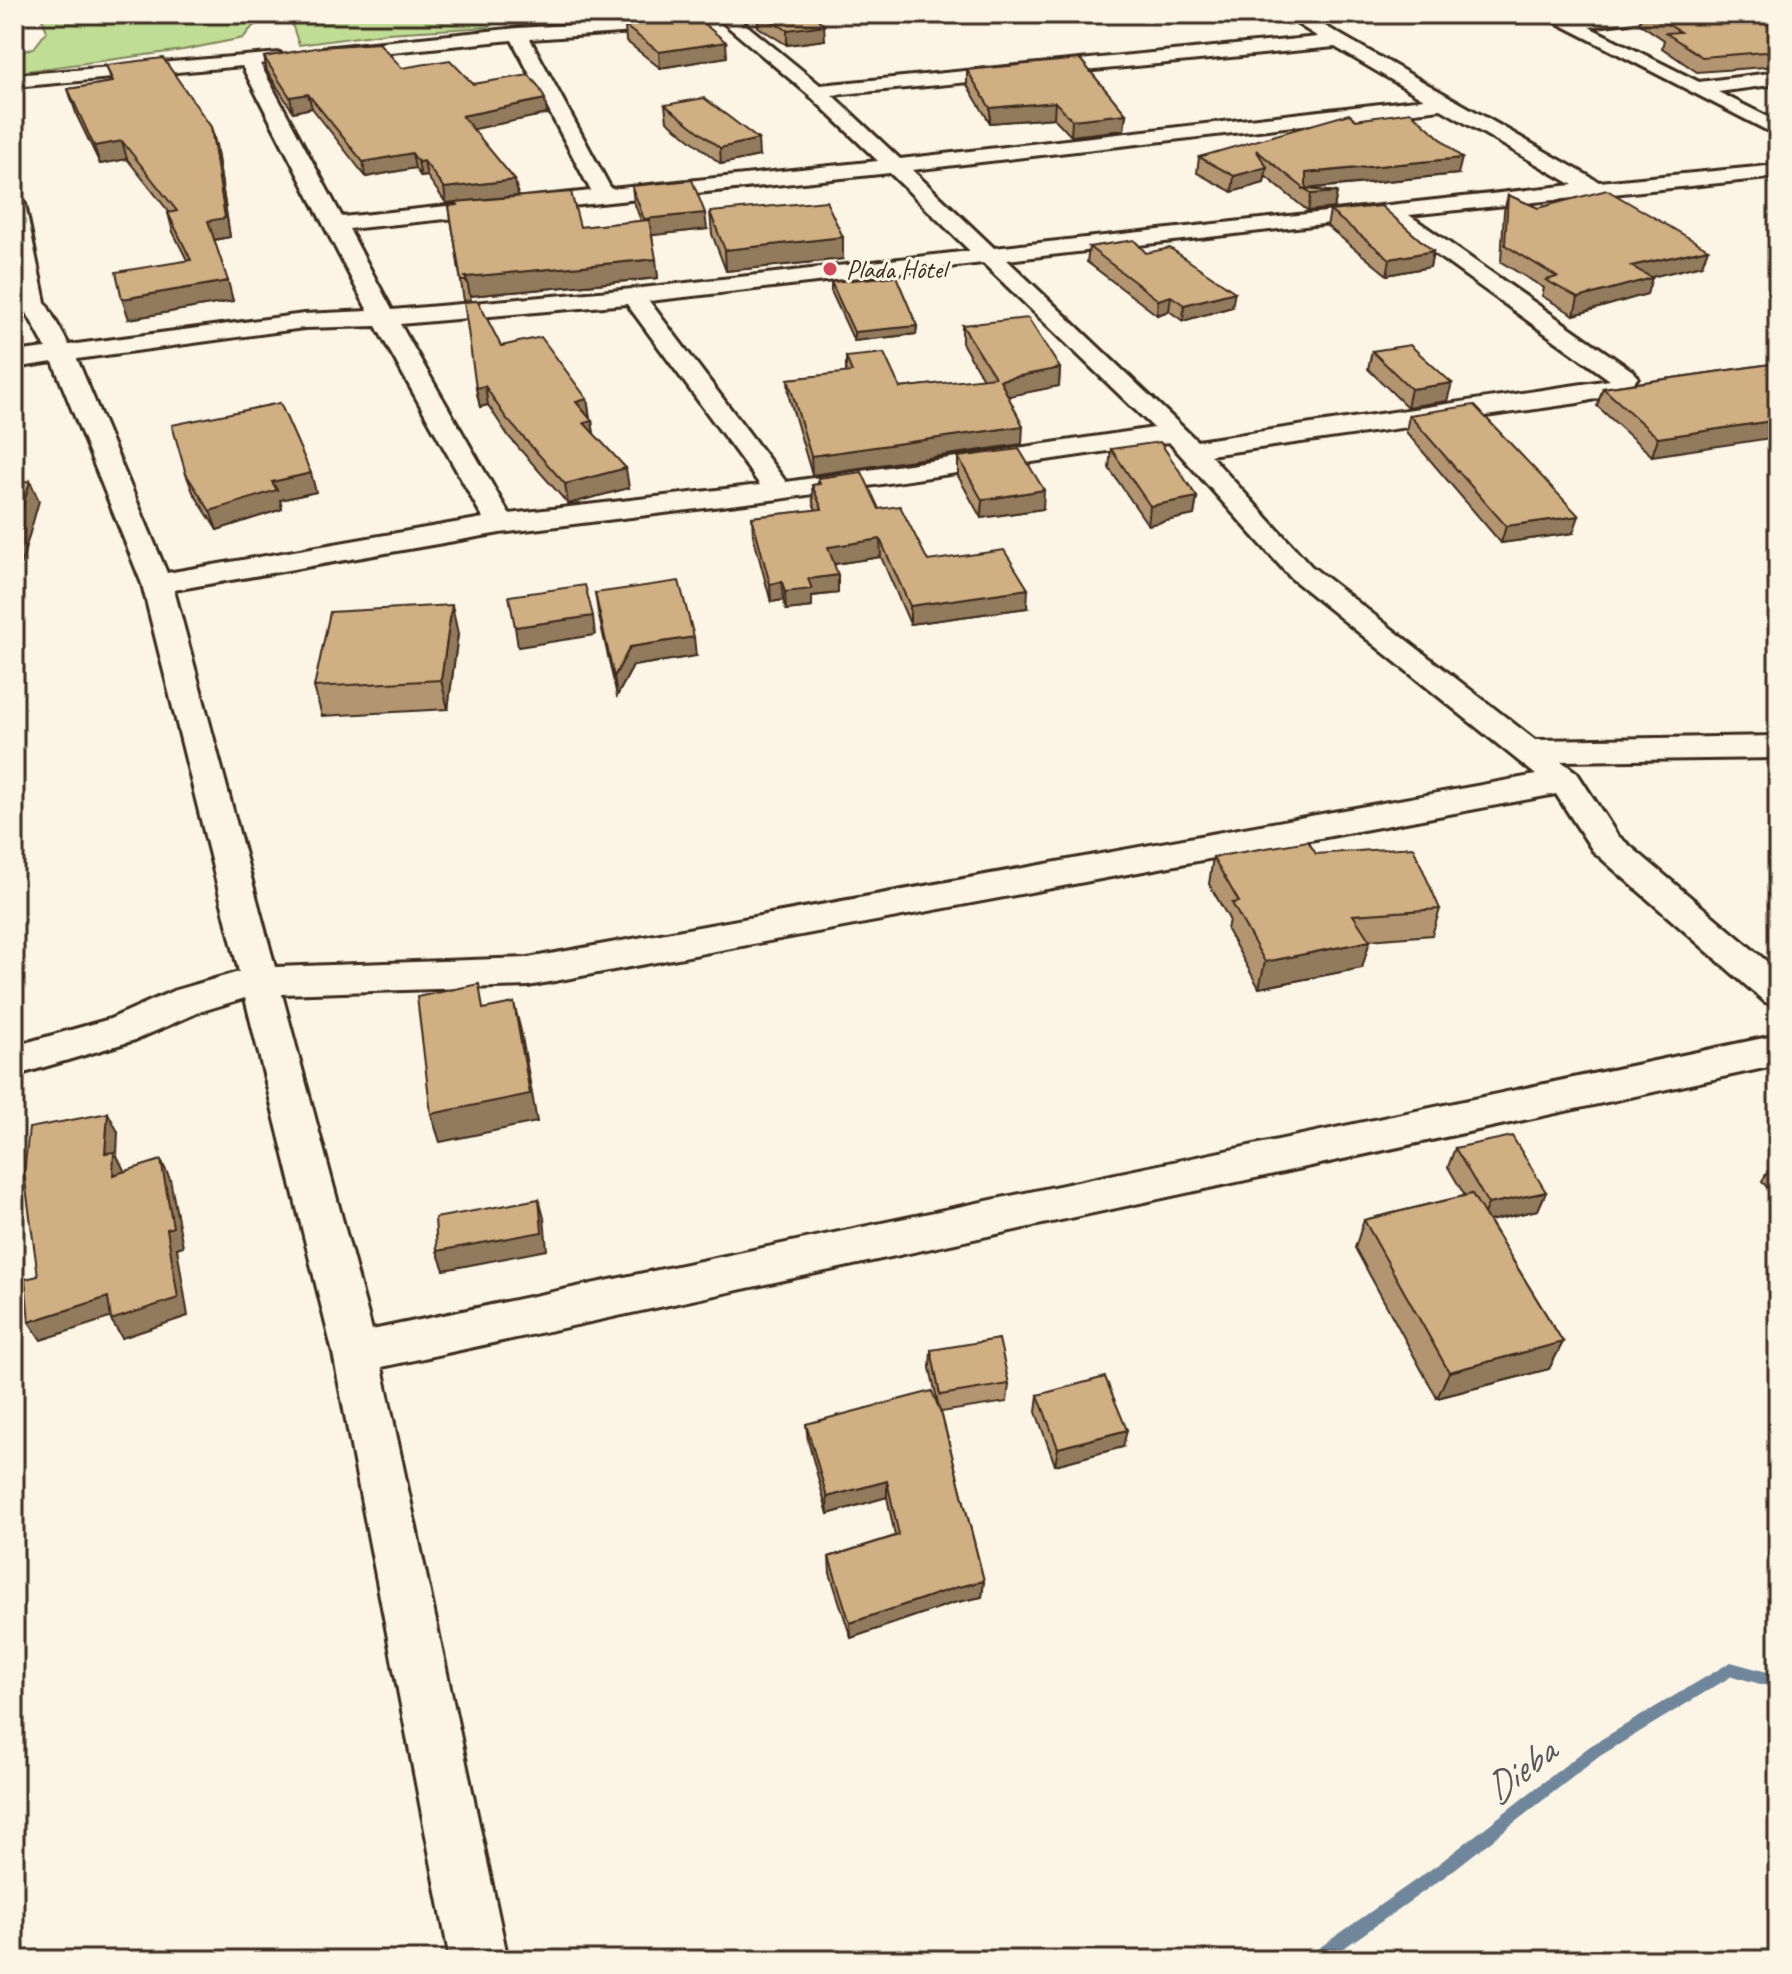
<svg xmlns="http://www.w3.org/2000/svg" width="1792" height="1974" viewBox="0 0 1792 1974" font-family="Caveat,sans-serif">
	<rect width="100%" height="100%" fill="#fcf5e5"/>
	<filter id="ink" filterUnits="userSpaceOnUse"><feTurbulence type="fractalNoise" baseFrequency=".0125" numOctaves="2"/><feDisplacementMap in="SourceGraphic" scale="16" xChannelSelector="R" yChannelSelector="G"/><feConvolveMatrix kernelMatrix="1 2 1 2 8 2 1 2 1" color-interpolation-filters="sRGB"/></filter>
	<g filter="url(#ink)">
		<!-- green -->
		<path fill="#c0dd95" stroke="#7e845a" stroke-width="2" d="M40 14H504L489 27 387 33 299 45 290 18H271L253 26 243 38 183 50 19 72 14 66V54L34 48 47 31Z"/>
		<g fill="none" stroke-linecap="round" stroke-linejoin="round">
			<!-- stream -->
			<path fill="#70869b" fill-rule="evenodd" d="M1731 1662 1778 1675V1689L1732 1676 1600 1756 1447 1875 1327 1960H1306L1309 1955 1437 1865 1590 1746Z"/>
			<!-- minor casing -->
			<g stroke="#3b2a1e" stroke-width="6">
				<g id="minor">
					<path d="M713 14H733L820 85 1318 37 1282 14H1304L1599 182 1778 165V177L1409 215 1634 372 1638 377 1628 391 1578 403 1210 455 1311 566 1535 740 1778 736V758L1561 761 1577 773 1617 835 1778 971V1006L1765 1002 1593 851 1556 794 528 986 282 994 372 1330 1778 1035V1065L382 1367 508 1960H450L333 1353 245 998 199 1012 135 1040 14 1076V1046L110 1019 173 991 239 972 142 584 53 362 14 368V352L46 348 21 302 14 264V197L25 204 45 302 69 345 304 314 368 311 242 66 14 87V75L280 53 283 57 280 61 260 64 342 217 591 191 512 40 330 58 321 52 323 48 518 28 675 19 684 25 681 29 530 39 611 189 878 161 809 95ZM1335 47 1424 99 900 159 832 95ZM1441 109 1573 185 994 248 912 170ZM890 173 970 251 633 289 392 310 349 229ZM1384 217 1610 380 1197 441 1007 260ZM983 263 1154 428 786 482 649 301ZM627 304 760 485 509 514 400 324ZM376 326 483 518 167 573 77 359 304 328ZM1169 442 1291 578 1536 775 528 958 275 967 174 590 500 533 779 499Z"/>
					<path d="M1540 14H1563L1572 18 1606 14H1659L1650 19 1589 27 1699 82 1778 72V84L1718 92 1778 122V136Z"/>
				</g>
			</g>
			<!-- minor -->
			<use href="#minor" fill="#fcf5e5" fill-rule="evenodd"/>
		</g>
		<!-- wall -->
		<g fill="#b39671" stroke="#3b2a1e" stroke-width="2">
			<path d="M757 14H813L825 40 787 45 758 27Z"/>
			<path d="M1642 14H1778V66L1697 72 1662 48 1664 40 1639 23Z"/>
			<path d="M625 26 727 57 660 68 626 41Z"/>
			<path d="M264 57 402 68 473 84 547 114 473 129 518 196 458 202 580 227 641 221 634 202 632 186 707 229 652 235 658 278 470 296 471 300 464 301 449 206 456 205V202L446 203 427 176 421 177 415 168 366 177 312 108 293 112 267 71Z"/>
			<path d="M106 65 216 145 230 237 214 240 233 301 129 319 187 260 173 232 168 213 169 212 127 159 100 164 77 116 68 89 112 82Z"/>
			<path d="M967 70 1126 114 1124 130 1071 136 1054 118 990 123 967 85Z"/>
			<path d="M665 105 759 156 721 164 667 121Z"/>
			<path d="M1356 120 1458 174 1307 189 1337 192 1334 208 1308 211 1265 176 1264 183 1232 192 1197 173 1199 157Z"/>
			<path d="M1508 195 1538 208 1708 249 1702 265 1651 277 1647 294 1574 315 1542 296 1544 288 1501 262 1504 211Z"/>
			<path d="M1330 211 1433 251 1430 267 1387 275 1327 226Z"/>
			<path d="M710 212 843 259 726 271 712 234Z"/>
			<path d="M1089 247 1232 307 1183 321 1169 311 1157 315 1087 262Z"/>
			<path d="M831 282 917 326 916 334 854 341 831 291Z"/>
			<path d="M962 325 1060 368 1059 386 1008 396 1022 444 812 475 789 397 788 379 846 373V357L900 388 983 379 962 343Z"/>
			<path d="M501 346 587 399 590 418 592 421 594 434 629 488 568 504 509 437 488 405 480 407 476 388Z"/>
			<path d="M1372 351 1447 401 1407 407 1368 369Z"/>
			<path d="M1778 363 1652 456 1597 406 1603 388Z"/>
			<path d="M1409 415 1573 533 1501 543 1406 432Z"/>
			<path d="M1111 449 1197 497 1194 515 1148 525 1109 468Z"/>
			<path d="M958 457 1043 509 981 518 958 476Z"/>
			<path d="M186 474 316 492 280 500 282 509 217 530 193 492Z"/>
			<path d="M818 478 879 509 928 561 1027 608 910 624 881 557 834 564 838 593 812 596V607L786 610 783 600 771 602 753 535 752 517 816 510 813 503 812 485 818 484Z"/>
			<path d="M595 593 696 656 633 666 617 696 598 612Z"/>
			<path d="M458 634 448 709 322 716 314 687Z"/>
			<path d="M1316 854 1440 909 1432 935 1369 940 1362 968 1259 988 1227 930 1229 919 1209 884 1213 857Z"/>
			<path d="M1455 1148 1546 1192 1538 1210 1489 1221 1563 1342 1549 1369 1437 1398 1355 1248 1364 1220 1465 1196 1448 1167Z"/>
			<path d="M1778 1169V1202L1762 1181 1768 1171Z"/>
			<path d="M931 1350 1009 1384 1007 1402 941 1412 984 1581 982 1597 953 1603 851 1638 830 1573 829 1557 895 1536 887 1497 828 1514 808 1441 806 1424 939 1408 930 1368Z"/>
			<path d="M1038 1395 1123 1447 1055 1465 1036 1412Z"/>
		</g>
		<!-- shaded-wall -->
		<g fill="#927a5c" stroke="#3b2a1e" stroke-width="2">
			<path d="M824 25 825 40 787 45V30Z"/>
			<path d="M726 42 727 57 660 68 659 52Z"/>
			<path d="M308 94 312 108 293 112 290 97Z"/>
			<path d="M545 99 547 114 465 131 462 116Z"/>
			<path d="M1055 102 1054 118 990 123V108Z"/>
			<path d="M1126 114 1124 130 1071 136 1072 120Z"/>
			<path d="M211 127 216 145 230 237 213 240 208 221Z"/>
			<path d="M758 139 759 156 721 164 720 148Z"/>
			<path d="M122 141 127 159 100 164 94 146Z"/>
			<path d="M412 153 415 168 366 177 363 162Z"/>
			<path d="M1462 158 1458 174 1303 189 1306 173Z"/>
			<path d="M424 161 427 176 421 177 418 162Z"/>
			<path d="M1267 167 1264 183 1232 192 1234 176Z"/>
			<path d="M515 180 518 196 446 203 444 188Z"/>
			<path d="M1337 192 1334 208 1308 211 1311 194Z"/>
			<path d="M705 213 707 229 646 236 644 219Z"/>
			<path d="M843 237V259L726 271 725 250Z"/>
			<path d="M1708 249 1702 265 1626 283 1631 266Z"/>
			<path d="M1433 251 1430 267 1387 275 1390 259Z"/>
			<path d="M656 259 658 278 470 296 467 281 465 277Z"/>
			<path d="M1652 278 1647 294 1574 315 1578 298Z"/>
			<path d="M228 281 233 301 129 319 122 299Z"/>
			<path d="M1235 292 1232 307 1183 321 1184 305Z"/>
			<path d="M1171 296 1169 311 1157 315 1158 300Z"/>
			<path d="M917 326 916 334 854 341V332Z"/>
			<path d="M1060 368 1059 386 999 398 1000 380Z"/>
			<path d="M1452 383 1447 401 1407 407 1411 389Z"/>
			<path d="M485 386 488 405 480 407 476 388Z"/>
			<path d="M587 399 590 419 576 402Z"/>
			<path d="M1778 420V437L1652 456 1658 438Z"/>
			<path d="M592 421 595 441 584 423Z"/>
			<path d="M1023 426 1022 444 812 475 811 456Z"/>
			<path d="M626 468 629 488 568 504 565 484Z"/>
			<path d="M311 473 316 492 280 500 282 509 217 530 210 511 272 482Z"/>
			<path d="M30 481 39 501 21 564 14 565V536Z"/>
			<path d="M1044 490 1043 509 981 518 982 500Z"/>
			<path d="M1197 497 1194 515 1148 525 1150 506Z"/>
			<path d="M1579 516 1573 533 1501 543 1506 526Z"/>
			<path d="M880 539 881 557 828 565V547Z"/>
			<path d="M838 575V593L812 596V607L786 610 785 592 808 579Z"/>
			<path d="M782 582 783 600 771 602 770 584Z"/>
			<path d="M1028 589 1027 608 910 624V606Z"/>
			<path d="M452 605 458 634 448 709 441 680Z"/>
			<path d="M593 616 595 635 518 647 515 627Z"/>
			<path d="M694 637 696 656 633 666 617 696 614 677 630 647Z"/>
			<path d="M1370 941 1362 968 1259 988 1265 962Z"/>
			<path d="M514 1003 521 1031 537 1122 440 1142 431 1114Z"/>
			<path d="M108 1113 118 1132 117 1156 124 1170 123 1194 113 1175 105 1153Z"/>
			<path d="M161 1160 170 1179 183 1246 177 1248 188 1316 122 1338 111 1320 167 1229Z"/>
			<path d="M1546 1192 1538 1210 1480 1223 1488 1204Z"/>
			<path d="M539 1199 544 1218 547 1250 444 1270 437 1251Z"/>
			<path d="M108 1297 119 1315 41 1340 29 1322Z"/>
			<path d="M1563 1342 1549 1369 1437 1398 1449 1372Z"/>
			<path d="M1127 1430 1123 1447 1055 1465 1058 1448Z"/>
			<path d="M887 1481V1497L828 1514 827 1497Z"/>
			<path d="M984 1581 982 1597 953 1603 851 1638 850 1623 954 1588Z"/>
		</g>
		<!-- building -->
		<g fill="#d0af83" stroke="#3b2a1e" stroke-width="2">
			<path d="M760 14H813L824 25 787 30Z"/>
			<path d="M1652 14H1778V51L1702 57 1666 33 1680 32Z"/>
			<path d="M696 17 726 42 659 52 625 26Z"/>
			<path d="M379 43 402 68 450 60 473 84 529 75 539 87 545 99 462 116 515 180 444 188 424 161 418 162 412 153 363 162 308 94 290 97 264 57 321 47Z"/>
			<path d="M163 58 211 127 225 218 208 221 228 281 122 299 116 272 191 260 168 213 177 211 122 141 94 146 68 89 113 82 106 65Z"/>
			<path d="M1080 59 1126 114 1072 120 1055 102 990 108 967 70Z"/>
			<path d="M704 98 758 139 720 148 665 105Z"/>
			<path d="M1411 112 1462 158 1306 173V189L1337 192 1311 194 1256 150 1267 167 1234 176 1199 157 1349 114 1356 120Z"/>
			<path d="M692 180 705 213 644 219 632 186Z"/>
			<path d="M1607 190 1708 249 1631 266 1652 278 1578 298 1546 280 1557 277 1505 245 1508 195 1538 208Z"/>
			<path d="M571 192 580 227 649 220 656 259 465 277 467 281H461L449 206 458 205 456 202Z"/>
			<path d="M826 201 843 237 725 250 710 212Z"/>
			<path d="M1381 206 1433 251 1390 259 1330 211Z"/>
			<path d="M1134 240 1146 253 1170 248 1235 292 1184 305 1171 296 1158 300 1089 247Z"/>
			<path d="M896 276 917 326 854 332 831 282Z"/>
			<path d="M478 301 501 346 541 337 587 399 576 402 592 421 584 423 626 468 565 484 506 418 485 386 476 388 464 302Z"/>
			<path d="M1028 318 1060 368 1000 380 1023 426 811 456 788 379 852 372 846 357 884 353 900 388 995 377 962 325Z"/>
			<path d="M1410 345 1452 383 1411 389 1372 351Z"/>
			<path d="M1778 363V420L1658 438 1603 388Z"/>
			<path d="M280 403 311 473 272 482 277 490 210 511 186 474 172 425Z"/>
			<path d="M1474 405 1579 516 1506 526 1409 415Z"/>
			<path d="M1160 442 1197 497 1150 506 1111 449Z"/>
			<path d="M1019 449 1044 490 982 500 958 457Z"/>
			<path d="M862 472 879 509 900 506 928 561 1004 550 1028 589 910 606 880 539 828 547 838 575 808 579 812 589 785 592 782 582 770 584 752 517 822 509 812 485 820 484 818 478Z"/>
			<path d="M30 481 14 536V483Z"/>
			<path d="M679 581 694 637 630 647 614 677 595 593Z"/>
			<path d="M585 585 593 616 515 627 509 596Z"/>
			<path d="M452 605 441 680 314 687 330 612Z"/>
			<path d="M1308 841 1316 854 1413 847 1440 909 1353 915 1370 941 1265 962 1232 903 1239 902 1213 857Z"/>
			<path d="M479 984 483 1009 514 1003 530 1094 431 1114 417 997Z"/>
			<path d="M108 1113 105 1153 114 1152 113 1175 161 1160 173 1227 167 1229 178 1298 111 1320 108 1297 29 1322 25 1279 38 1276 24 1173 29 1128Z"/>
			<path d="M1512 1136 1546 1192 1488 1204 1455 1148Z"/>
			<path d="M1778 1169V1184L1768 1171Z"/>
			<path d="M1472 1194 1563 1342 1449 1372 1364 1220Z"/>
			<path d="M539 1199 542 1232 437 1251 435 1218Z"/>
			<path d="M999 1339 1009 1384 940 1395 931 1350Z"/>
			<path d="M1105 1377 1127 1430 1058 1448 1038 1395Z"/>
			<path d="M932 1391 942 1416 984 1581 954 1588 850 1623 829 1557 899 1535 887 1481 827 1497 806 1424Z"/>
		</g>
	</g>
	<!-- markers -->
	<circle fill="#d1495b" stroke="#fcf5e5" stroke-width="3" cx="830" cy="269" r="8"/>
	<g text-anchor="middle" stroke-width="6" stroke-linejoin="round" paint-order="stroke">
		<!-- far-poi labels -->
		<g font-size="26" fill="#3b2a1e" stroke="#fcf5e5" text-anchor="start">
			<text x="846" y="278">Plada Hôtel</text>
		</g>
		<!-- near-water labels -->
		<g font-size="40" font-style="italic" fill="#56585d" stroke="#fcf5e5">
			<text transform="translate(1519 1770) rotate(-38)" y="14">Dieba</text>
		</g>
	</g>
	<!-- margin -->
	<rect width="1792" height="1974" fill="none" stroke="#fcf5e5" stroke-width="48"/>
	<rect x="24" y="24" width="1744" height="1926" fill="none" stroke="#3b2a1e" stroke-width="3" filter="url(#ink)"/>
</svg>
